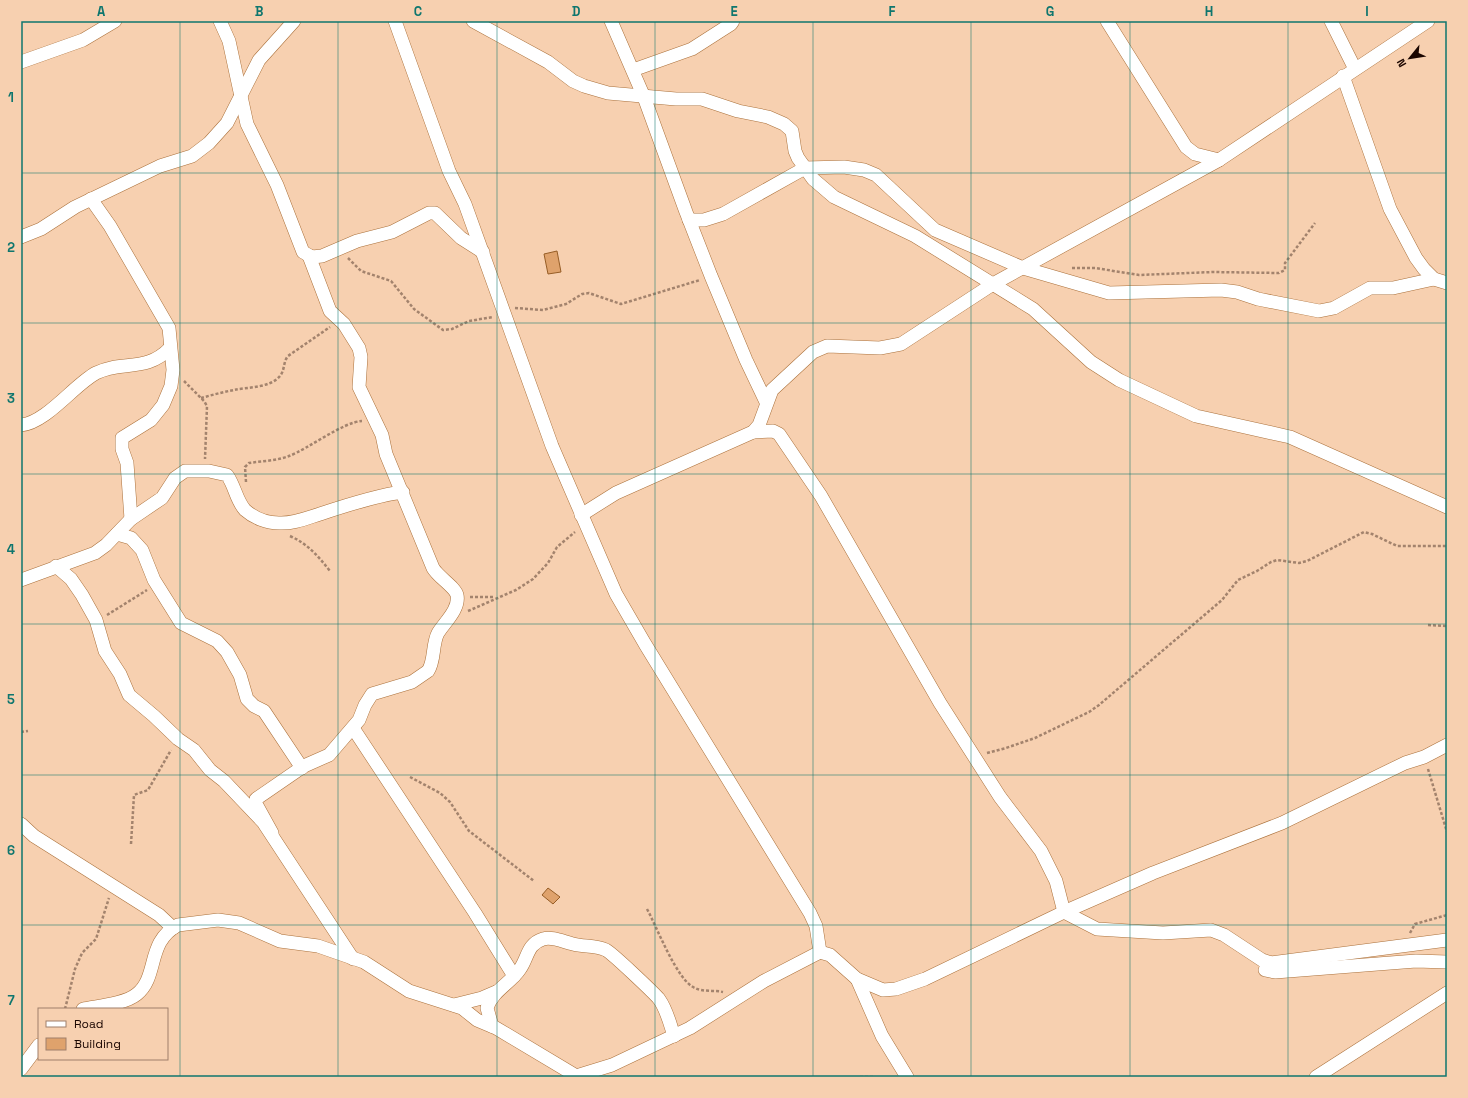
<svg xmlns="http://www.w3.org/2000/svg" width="1468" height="1098" viewBox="0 0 1468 1098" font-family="'Space Grotesk',sans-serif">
	<rect width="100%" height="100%" fill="#f7d0b0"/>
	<!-- building -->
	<g fill="#dfa26c" stroke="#965d26">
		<path d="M557 251 561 272 548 274 544 254Z"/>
		<path d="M548 888 560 897 553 904 542 895Z"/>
	</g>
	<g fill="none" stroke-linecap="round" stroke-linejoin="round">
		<!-- minor casing -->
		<g stroke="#ab713b" stroke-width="14">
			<g id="minor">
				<path d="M220 21 229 41 247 124 277 185 303 252 312 257 322 256 357 241 392 232 429 213H435L461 238 483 252"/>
				<path d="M395 21 449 171 465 204 552 446 616 594 645 644 810 913 816 926 820 952"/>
				<path d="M473 21 548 62 573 81 584 86 608 93 676 99H702L738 111 768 117 784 124 792 131 795 151 798 158 813 179 834 197 915 236 1033 309 1091 362 1119 380 1196 416 1290 437 1447 507"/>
				<path d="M611 21 644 97 686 212 711 276 746 360 766 402"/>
				<path d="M1107 21 1186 147 1195 154 1219 160"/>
				<path d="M1331 21 1355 69"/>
				<path d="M21 62 83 40 115 21"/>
				<path d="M633 70 692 49 731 24 733 21"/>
				<path d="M1343 76 1390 209 1416 258 1424 269 1434 279 1447 283"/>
				<path d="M91 199 110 226 169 328 173 370 171 386 163 405 151 420 122 438V449L127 463 131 519"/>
				<path d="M689 220H704L723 214 805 168 844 167 864 170 876 175 935 230 1023 268 1109 293 1221 290 1237 292 1258 299 1319 311 1334 308 1370 288H1393L1434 279"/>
				<path d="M21 237 41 229 75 207 160 166 192 156 209 143 227 123 259 60 294 21"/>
				<path d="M21 425C46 423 75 384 96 373 122 360 146 373 170 348"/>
				<path d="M753 432 773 431 779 434 821 496 940 703 1000 797 1041 851 1056 881 1064 912 1097 929 1163 933 1211 930 1224 935 1262 960 1271 963 1447 940"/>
				<path d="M581 515 616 493 753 432 759 425 772 390 813 352 827 346 880 348 901 344 993 284 1219 160 1428 21"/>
				<path d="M117 534 131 538 142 550 154 580 181 623 217 641 227 652 240 675 247 699 254 706 264 711 302 768"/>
				<path d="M56 566 71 579 82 595 96 620 105 651 120 674 129 695 154 716 178 739 194 750 210 770 224 781 263 822 353 959"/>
				<path d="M21 580 95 553 106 545 131 519 162 498 175 478 185 471H209L227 475C235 486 236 500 245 510 254 518 267 523 279 523 293 524 307 518 320 514 344 506 378 495 403 492"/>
				<path d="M353 728 475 913 514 976"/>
				<path d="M21 824 34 836 159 915 173 928"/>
				<path d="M272 833 256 804V799L304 766 329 755 359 720 365 705 372 694 412 682 428 671C435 661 432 644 438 633 444 623 460 609 457 595 455 587 438 577 433 568L386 454 382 435 359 387 361 357 359 348 344 324 330 311 309 256"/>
				<path d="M1265 970 1275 972 1416 961 1447 962"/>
				<path d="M857 979 882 1036 907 1077"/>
				<path d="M454 1005 482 998 496 992"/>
				<path d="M83 1009C98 1006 125 1004 137 994 159 976 146 942 178 925L218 920 239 923 280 941 318 946 364 962 409 991 462 1008 477 1020 496 1028 578 1077"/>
				<path d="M492 1026 487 1008C492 991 511 983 520 969 528 958 527 944 543 939 552 936 564 942 573 944 584 947 595 945 606 950 612 953 654 993 659 999 667 1010 670 1024 674 1036"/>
				<path d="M21 1069 39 1045"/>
				<path d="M573 1077 612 1065 690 1028 764 981 820 952 830 955 857 979 883 990 896 989 925 979 1064 912 1153 873 1282 823 1405 763 1424 757 1447 745"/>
				<path d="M1316 1077 1447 993"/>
			</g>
		</g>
		<!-- path -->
		<g stroke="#a3836d" stroke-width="2.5" stroke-dasharray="3 2" stroke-linecap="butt">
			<path d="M348 258 361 271 391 281 414 309 443 330 452 329 469 321 493 317"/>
			<path d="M1072 268H1095L1139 275 1213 272 1279 273 1285 270V263L1315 223"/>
			<path d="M515 308 543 310 566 304 582 294 589 293 621 304 700 280"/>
			<path d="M184 381 204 401 207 406 205 459"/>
			<path d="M201 398C212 395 223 392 234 390 248 387 270 388 280 376 285 370 283 362 288 356L330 327"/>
			<path d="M246 482 245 467 249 463C262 461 276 461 289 456 308 449 343 422 362 421"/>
			<path d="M290 536C308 544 318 556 330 571"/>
			<path d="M470 597H495"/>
			<path d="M468 611 516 590 533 579 548 563 557 547 575 532"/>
			<path d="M107 615 147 590"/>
			<path d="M1428 625 1447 626"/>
			<path d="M21 732 28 731"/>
			<path d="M987 753 1006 748 1035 738 1089 712 1099 705 1222 600 1238 580 1257 571 1271 562 1277 560 1299 563 1307 561 1364 532 1372 534 1397 546H1447"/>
			<path d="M1428 769 1447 832"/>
			<path d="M410 777 440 793 450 802 469 831 534 881"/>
			<path d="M131 844 134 795 148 790 171 750"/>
			<path d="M647 909C657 927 677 981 695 988 703 992 714 990 723 992"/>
			<path d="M1410 933 1415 924 1447 915"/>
			<path d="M65 1009 75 969 82 953 96 939 109 898"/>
			<path d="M860 1077H875"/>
		</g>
		<!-- minor -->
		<use href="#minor" stroke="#fff" stroke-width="13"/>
	</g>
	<!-- grid -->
	<path fill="none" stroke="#0f766e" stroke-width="1" stroke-opacity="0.55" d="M180 21V1077M338 21V1077M497 21V1077M655 21V1077M813 21V1077M971 21V1077M1130 21V1077M1288 21V1077M21 173H1447M21 323H1447M21 474H1447M21 624H1447M21 775H1447M21 925H1447"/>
	<!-- border -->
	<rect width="1468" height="1098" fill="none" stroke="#f7d0b0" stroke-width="44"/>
	<!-- legend -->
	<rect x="38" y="1008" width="130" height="52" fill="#f7d0b0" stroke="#9f7f6a"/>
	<rect x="46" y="1021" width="20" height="6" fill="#ffffff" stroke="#9f7f6a"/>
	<text x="74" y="1028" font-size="12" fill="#1b0600">Road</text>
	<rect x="46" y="1038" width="20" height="12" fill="#dfa26c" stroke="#9f7f6a"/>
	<text x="74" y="1048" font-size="12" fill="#1b0600">Building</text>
	<!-- north arrow -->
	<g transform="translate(1410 58) rotate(240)" stroke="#f7d0b0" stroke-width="3" paint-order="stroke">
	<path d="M0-3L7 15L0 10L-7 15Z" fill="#1b0600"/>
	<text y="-6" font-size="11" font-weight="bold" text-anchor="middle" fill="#1b0600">N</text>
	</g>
	<rect x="22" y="22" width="1424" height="1054" fill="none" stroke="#0f766e" stroke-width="1.5"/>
	<g font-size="13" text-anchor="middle" font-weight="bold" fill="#0f766e">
		<text x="101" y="16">A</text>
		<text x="259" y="16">B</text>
		<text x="418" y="16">C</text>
		<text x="576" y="16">D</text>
		<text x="734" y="16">E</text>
		<text x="892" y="16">F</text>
		<text x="1050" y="16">G</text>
		<text x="1209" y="16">H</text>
		<text x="1367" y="16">I</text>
		<text x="11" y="102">1</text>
		<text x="11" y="252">2</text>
		<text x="11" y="403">3</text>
		<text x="11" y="554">4</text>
		<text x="11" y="704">5</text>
		<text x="11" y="855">6</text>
		<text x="11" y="1005">7</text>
	</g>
</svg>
